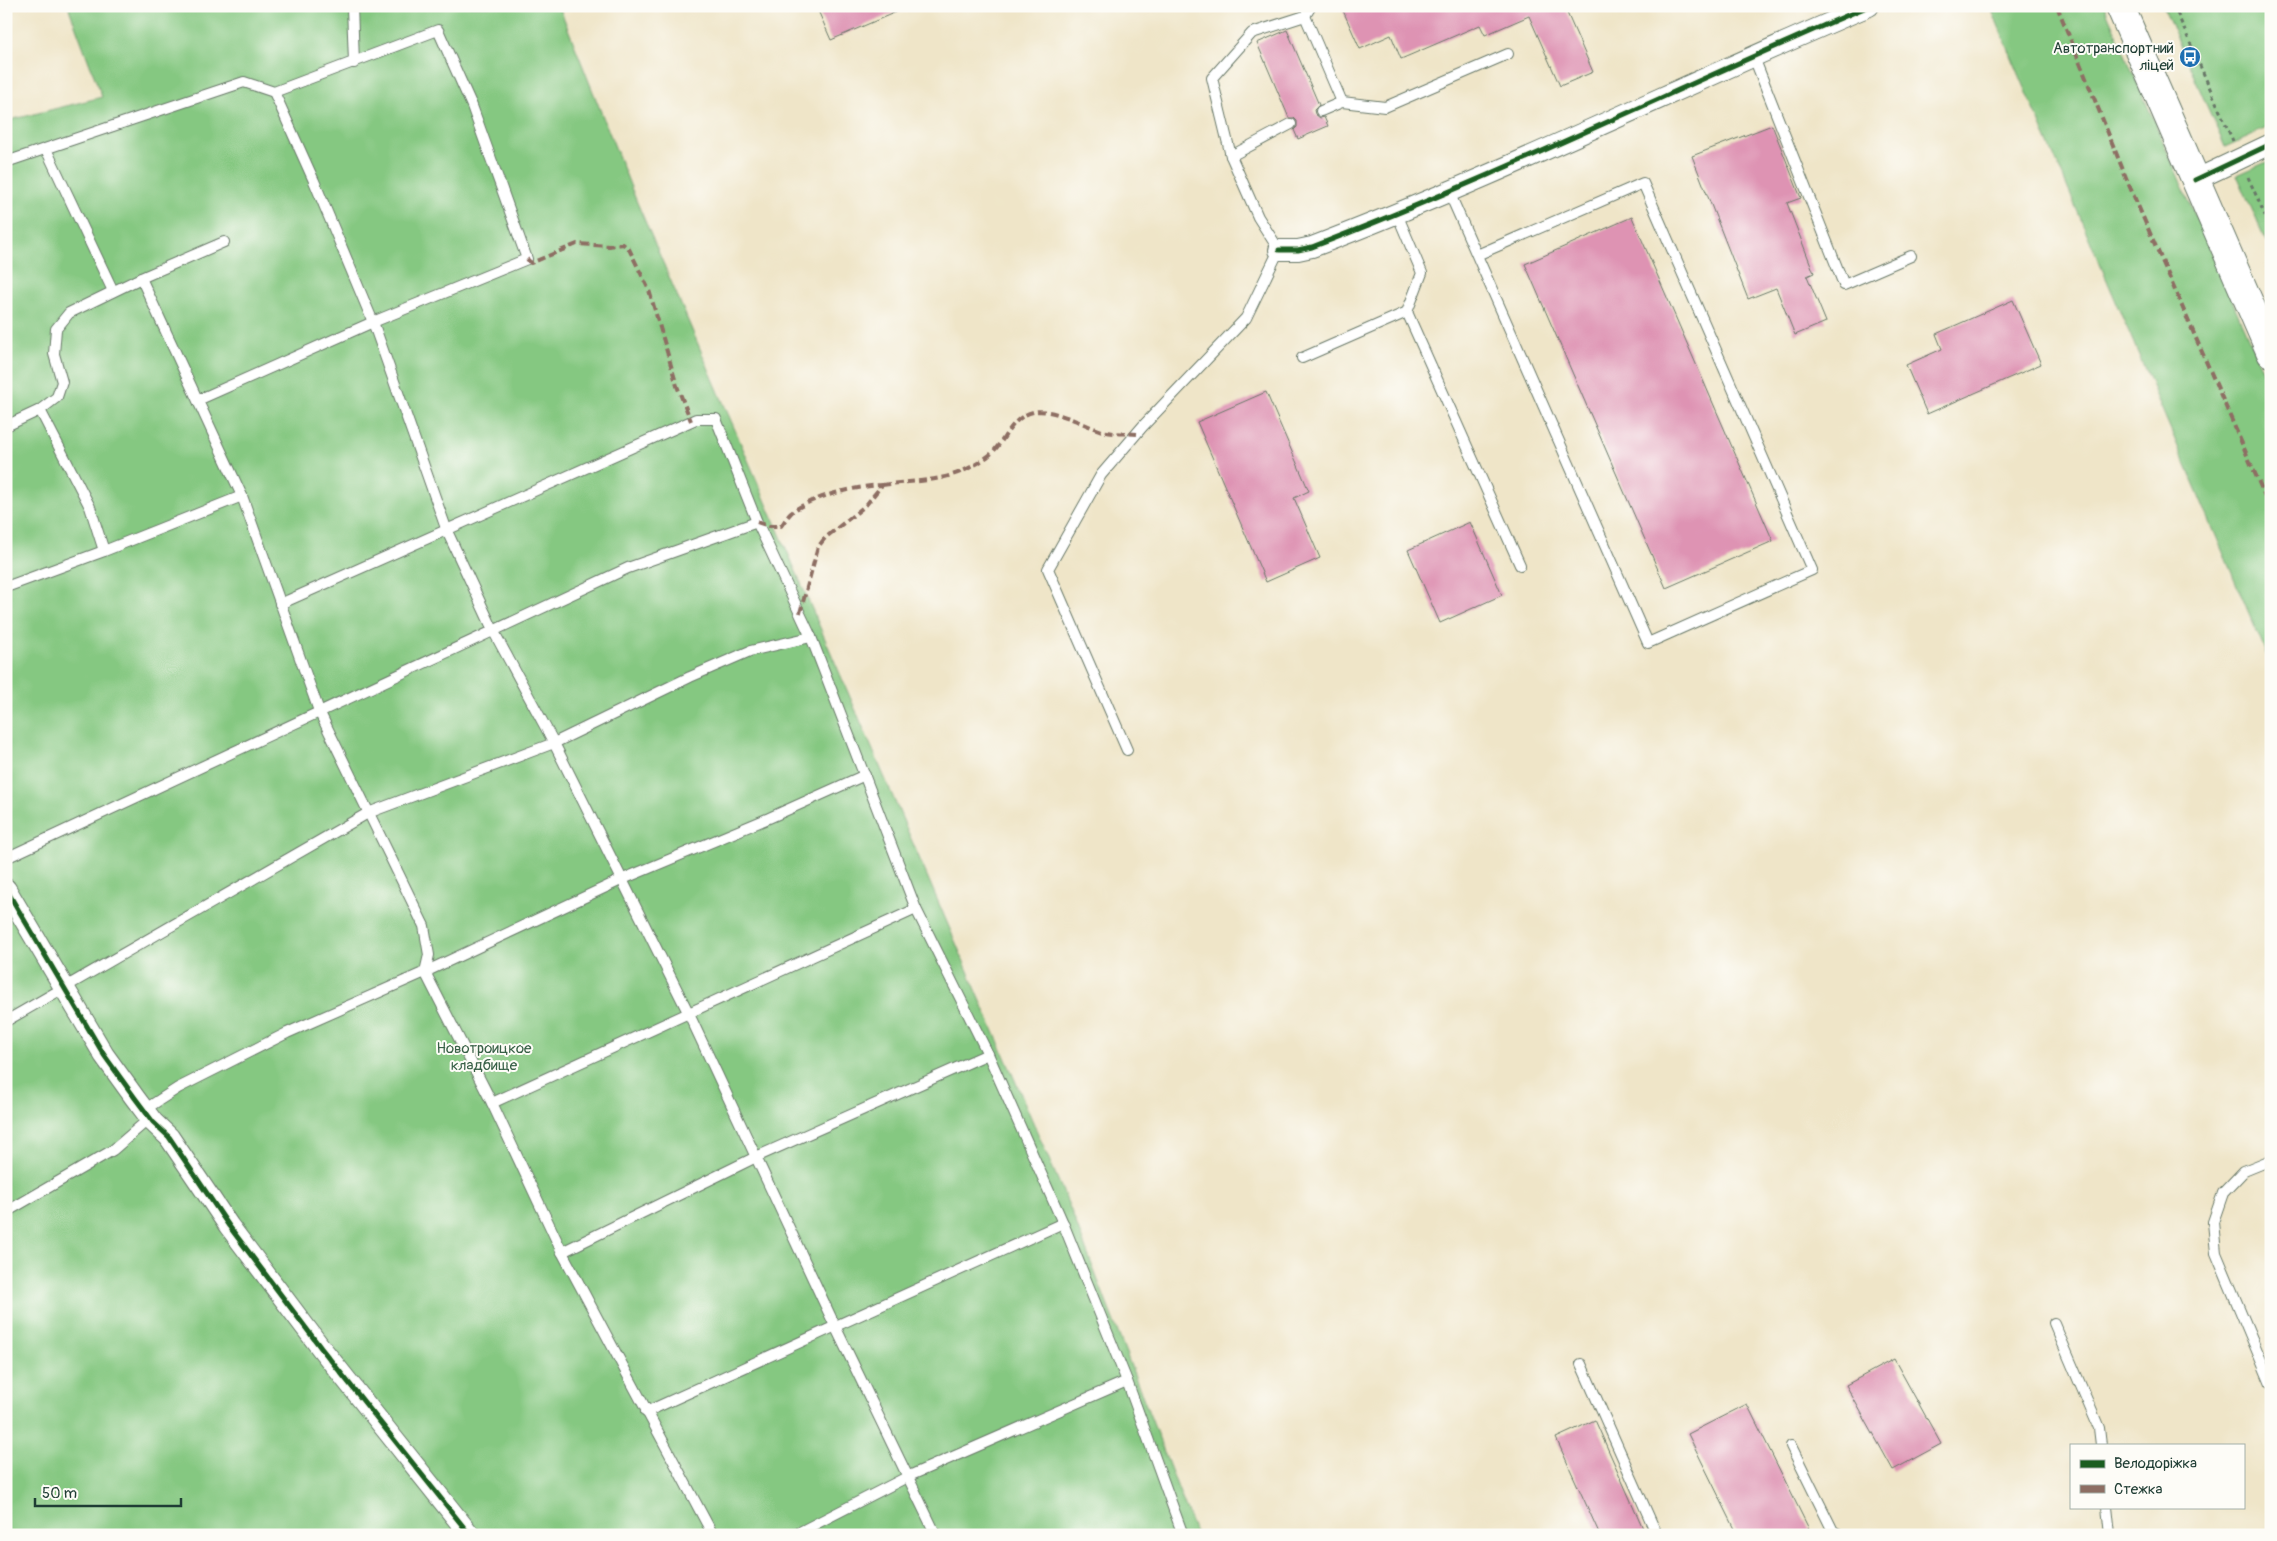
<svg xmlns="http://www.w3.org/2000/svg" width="2277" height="1541" viewBox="0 0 2277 1541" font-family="Pangolin,sans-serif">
	<rect width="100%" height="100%" fill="#fdfcf7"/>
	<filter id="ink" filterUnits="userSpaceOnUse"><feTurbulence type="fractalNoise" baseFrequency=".02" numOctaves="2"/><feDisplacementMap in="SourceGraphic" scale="10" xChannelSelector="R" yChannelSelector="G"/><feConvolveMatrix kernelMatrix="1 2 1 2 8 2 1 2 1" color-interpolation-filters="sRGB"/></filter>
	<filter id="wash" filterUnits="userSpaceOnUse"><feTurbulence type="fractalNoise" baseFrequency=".0096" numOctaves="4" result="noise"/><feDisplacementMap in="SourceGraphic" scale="20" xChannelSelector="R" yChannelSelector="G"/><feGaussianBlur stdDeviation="1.12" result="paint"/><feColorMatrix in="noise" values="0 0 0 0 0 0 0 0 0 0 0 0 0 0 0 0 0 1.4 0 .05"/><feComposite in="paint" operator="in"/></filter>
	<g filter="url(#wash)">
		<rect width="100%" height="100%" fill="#efe5c8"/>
		<!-- green -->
		<g fill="#85c881" stroke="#52825a">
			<path d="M68 6H559L636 200 1070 1208 1196 1535H6V121L102 97Z"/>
			<path d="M1990 6H2104L2271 390V665Z"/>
			<path d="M2163 6H2271V126L2225 147Z"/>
			<path d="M2271 160V253L2237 175Z"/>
		</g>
		<g id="blocks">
			<!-- building -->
			<g fill="#de93b3">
				<path d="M816 6H910L831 40Z"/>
				<path d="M1341 6H1564L1593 72 1560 86 1529 16 1485 35 1480 25 1401 59 1391 35 1360 49Z"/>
				<path d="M1287 30 1319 105 1314 110 1315 114 1320 118 1324 117 1328 126 1298 139 1294 130 1297 127V121L1294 118H1289L1257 43Z"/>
				<path d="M1772 125 1801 198 1787 203 1814 273 1807 276 1826 322 1795 335 1776 288 1748 299 1692 156Z"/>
				<path d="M1632 217 1773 541 1666 588 1525 264Z"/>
				<path d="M2013 300 2041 364 1927 414 1906 365 1942 349 1936 334Z"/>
				<path d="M1266 392 1309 491 1294 498 1320 558 1266 582 1197 422Z"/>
				<path d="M1470 522 1502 595 1440 623 1408 550Z"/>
				<path d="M1894 1359 1941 1444 1893 1470 1846 1385Z"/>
				<path d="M1747 1404 1812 1535H1738L1688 1434Z"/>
				<path d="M1595 1420 1646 1535H1600L1556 1438Z"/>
			</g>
		</g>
	</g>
	<g filter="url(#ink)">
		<use href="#blocks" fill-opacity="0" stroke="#687868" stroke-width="1"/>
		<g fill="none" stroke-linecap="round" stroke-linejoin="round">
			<!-- lane casing -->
			<g stroke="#687868" stroke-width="12">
				<g id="lane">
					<path d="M352 6 354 63"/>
					<path d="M1305 16 1342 102"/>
					<path d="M1753 55 1844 285 1911 256"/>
					<path d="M274 92 314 181 373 322 447 531 494 632 554 743 689 1014 835 1326 936 1535"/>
					<path d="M1321 111 1342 102 1385 107 1508 54"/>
					<path d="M1291 124 1231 156 1212 78 1252 33 1305 16 1311 6"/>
					<path d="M46 149 113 291"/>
					<path d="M6 162 244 82 274 92 438 30 472 106 527 259 373 322 198 400"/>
					<path d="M1449 192 1648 643 1812 570 1643 183 1477 255"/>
					<path d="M141 278 242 496 319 711 424 926 429 955 425 972 492 1103 562 1252 713 1535"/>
					<path d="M1407 312 1520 565"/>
					<path d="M1302 358 1407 312 1422 273 1397 214"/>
					<path d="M40 410 57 397 62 382 54 354 56 329 69 313 141 278 224 242"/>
					<path d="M6 426 40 410 90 507 104 551"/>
					<path d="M6 587 104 551 242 496"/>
					<path d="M280 604 696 419H716L757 522 811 637 916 909 988 1054 1063 1223 1127 1381 1183 1535"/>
					<path d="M1127 750 1048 569 1101 475 1143 426 1246 318 1279 250 1258 217 1231 156"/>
					<path d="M6 858 628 568 757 522"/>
					<path d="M6 1021 368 813 554 743 690 677 750 651 811 637"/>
					<path d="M492 1103 916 909"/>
					<path d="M144 1110 178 1088 287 1033 425 972 623 879 769 818 865 775"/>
					<path d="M2271 1160 2244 1171 2223 1193 2213 1222 2216 1253 2271 1384"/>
					<path d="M6 1212 113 1150 150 1118"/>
					<path d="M562 1252 756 1157 988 1054"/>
					<path d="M2054 1323 2099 1428 2101 1445"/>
					<path d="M1581 1364 1657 1535"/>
					<path d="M646 1412 1063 1223"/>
					<path d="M1791 1446 1833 1531 1841 1535"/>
					<path d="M2107 1507 2110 1535"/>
					<path d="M794 1535 909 1476 1127 1381"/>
				</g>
			</g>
			<!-- street casing -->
			<g stroke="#687868" stroke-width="22">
				<g id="street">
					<path d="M2195 180 2271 144"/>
					<path d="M1279 250H1298L1312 247C1501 175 1683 85 1869 6"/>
					<path d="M6 889 104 1055 135 1098 153 1122 169 1137 229 1226 321 1348 470 1535"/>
				</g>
			</g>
			<!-- highway casing -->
			<g stroke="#687868" stroke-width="30">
				<path id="highway" d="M2120 6 2271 353"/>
			</g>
			<!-- path -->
			<g stroke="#687868" stroke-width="3" stroke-dasharray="4 4" stroke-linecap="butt">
				<path d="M2174 6 2233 141"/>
				<path d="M2248 177 2271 229"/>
			</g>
			<!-- lane -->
			<use href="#lane" stroke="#fff" stroke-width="10"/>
			<!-- street -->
			<use href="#street" stroke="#fff" stroke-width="20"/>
			<!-- highway -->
			<use href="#highway" stroke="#fff" stroke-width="28"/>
			<!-- quiet -->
			<g stroke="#8d6e63" stroke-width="4" stroke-dasharray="8 4" stroke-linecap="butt">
				<path d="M2057 6 2129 185 2271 510"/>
				<path d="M527 259 531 263 577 244 609 246 623 244 629 249 649 290 677 386 691 421"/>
				<path d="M882 485C924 479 949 484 987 457 1005 444 1009 418 1033 412 1051 407 1083 425 1102 431 1113 434 1125 433 1137 434"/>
				<path d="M757 522 769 526H781C784 522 787 517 791 513 809 497 858 486 882 485L866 505 825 538 818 547 800 613"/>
			</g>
			<!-- cycleway casing -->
			<g stroke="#fdfcf7" stroke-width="8">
				<g id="cycleway">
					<path d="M2195 180 2271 144"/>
					<path d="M1279 250H1298L1312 247C1501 175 1683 85 1869 6"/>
					<path d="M6 889 104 1055 135 1098 153 1122 169 1137 229 1226 321 1348 470 1535"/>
				</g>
			</g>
			<!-- cycleway -->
			<use href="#cycleway" stroke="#1b5e20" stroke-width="5"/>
		</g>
	</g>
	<!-- icons -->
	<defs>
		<g id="bus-disc" transform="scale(1.125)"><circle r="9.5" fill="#1f6fb2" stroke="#fdfcf7"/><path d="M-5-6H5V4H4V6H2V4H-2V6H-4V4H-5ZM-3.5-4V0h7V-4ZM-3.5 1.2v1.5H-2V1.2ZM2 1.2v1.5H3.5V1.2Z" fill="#fff"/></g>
	</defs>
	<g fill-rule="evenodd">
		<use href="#bus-disc" x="2190" y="57"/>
	</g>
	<g text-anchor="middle" stroke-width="4" stroke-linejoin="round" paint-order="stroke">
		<!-- poi labels -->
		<g font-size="15" fill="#1f3d34" stroke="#fdfcf7" text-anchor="end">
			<text x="2174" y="53">Автотранспортний<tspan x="2174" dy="17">ліцей</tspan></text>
		</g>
		<!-- park labels -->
		<g font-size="15" fill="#386047" stroke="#fdfcf7">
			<text x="484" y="1053">Новотроицкое<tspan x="484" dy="17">кладбище</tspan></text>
		</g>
	</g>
	<!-- margin -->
	<rect width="2277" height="1541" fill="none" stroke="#fdfcf7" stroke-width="25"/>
	<!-- legend -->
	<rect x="2070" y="1444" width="175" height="65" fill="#fdfcf7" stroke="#a4b0a9"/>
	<rect x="2080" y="1460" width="25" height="8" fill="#1b5e20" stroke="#a4b0a9"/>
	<text x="2114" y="1468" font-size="15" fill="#1f3d34">Велодоріжка</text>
	<rect x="2080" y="1485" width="25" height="8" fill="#8d6e63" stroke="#a4b0a9"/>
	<text x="2114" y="1494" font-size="15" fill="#1f3d34">Стежка</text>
	<!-- scale -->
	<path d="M35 1498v8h146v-8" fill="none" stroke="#1f3d34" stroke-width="2.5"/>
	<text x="42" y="1498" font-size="15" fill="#1f3d34" stroke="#fdfcf7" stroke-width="4" paint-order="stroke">50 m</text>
</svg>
